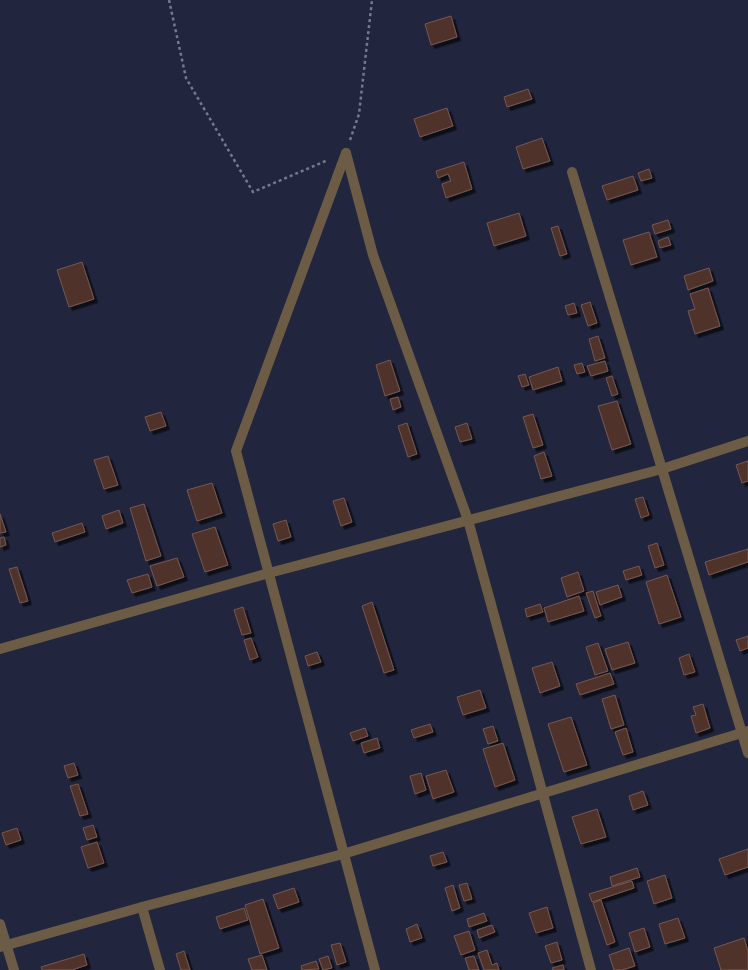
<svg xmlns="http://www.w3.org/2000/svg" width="748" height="970" viewBox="0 0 748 970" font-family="Figtree,sans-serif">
	<defs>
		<filter id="shadow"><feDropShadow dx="3.5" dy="3.5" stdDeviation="0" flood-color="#0009"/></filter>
	</defs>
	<rect width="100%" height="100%" fill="#21253d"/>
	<!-- building -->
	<g fill="#50332c" stroke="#775750" filter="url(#shadow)">
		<path d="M451 16 457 37 431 45 425 24Z"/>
		<path d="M528 89 532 99 507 107 504 97Z"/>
		<path d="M447 108 453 126 420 137 414 119Z"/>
		<path d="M542 138 550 161 523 169 516 147Z"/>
		<path d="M464 162 472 189 446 198 442 184 451 181 448 174 438 178 436 171Z"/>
		<path d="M649 169 652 178 641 181 638 173Z"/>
		<path d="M633 176 638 190 607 200 602 186Z"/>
		<path d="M519 213 526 236 494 246 487 223Z"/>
		<path d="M668 220 671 229 655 234 652 225Z"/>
		<path d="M558 226 567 254 560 256 551 228Z"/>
		<path d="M649 232 657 257 631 265 623 240Z"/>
		<path d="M668 237 671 245 660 248 658 241Z"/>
		<path d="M82 262 94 299 69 307 57 270Z"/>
		<path d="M709 268 713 281 688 290 684 276Z"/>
		<path d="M708 288 720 326 695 334 688 311 695 309 690 294Z"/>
		<path d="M590 302 597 323 588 326 581 305Z"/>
		<path d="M574 303 577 313 568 315 565 306Z"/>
		<path d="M598 336 605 358 595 361 589 339Z"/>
		<path d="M390 360 400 391 385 396 376 365Z"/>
		<path d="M605 361 608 371 591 376 587 366Z"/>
		<path d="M582 363 585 372 577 374 574 365Z"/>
		<path d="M558 367 562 381 533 390 529 377Z"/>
		<path d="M525 374 529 385 522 387 518 376Z"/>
		<path d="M612 376 618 394 612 396 606 378Z"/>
		<path d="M398 397 401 407 393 410 390 399Z"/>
		<path d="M617 401 631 444 612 450 598 406Z"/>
		<path d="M161 412 166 426 150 431 145 417Z"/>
		<path d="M533 414 543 445 533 448 523 417Z"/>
		<path d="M407 423 417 454 408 457 398 426Z"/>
		<path d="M467 423 472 439 460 442 455 427Z"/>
		<path d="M544 452 552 476 541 479 534 456Z"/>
		<path d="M108 456 118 485 104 489 94 460Z"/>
		<path d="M748 461V481L742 483 736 465Z"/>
		<path d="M212 483 222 513 197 521 187 490Z"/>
		<path d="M643 497 649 515 641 518 635 499Z"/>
		<path d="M344 498 352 522 341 526 333 501Z"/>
		<path d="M144 504 161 556 146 561 130 508Z"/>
		<path d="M119 510 123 523 106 529 102 516Z"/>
		<path d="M0 514 6 532 0 533Z"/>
		<path d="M286 520 291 537 278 541 273 524Z"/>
		<path d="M82 523 85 532 55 542 52 533Z"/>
		<path d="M215 527 228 565 205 572 192 534Z"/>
		<path d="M4 537 6 545 0 547V538Z"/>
		<path d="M657 543 664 565 655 568 648 546Z"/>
		<path d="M748 549V562L709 575 705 562Z"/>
		<path d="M177 558 184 577 157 586 150 566Z"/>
		<path d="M639 566 642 575 626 580 623 571Z"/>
		<path d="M17 567 28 601 20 603 9 569Z"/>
		<path d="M578 572 584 591 567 597 561 578Z"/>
		<path d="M148 574 152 587 132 593 127 580Z"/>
		<path d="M667 575 681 617 659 624 646 582Z"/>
		<path d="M618 585 622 597 600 605 596 592Z"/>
		<path d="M593 591 601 616 595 618 586 593Z"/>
		<path d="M579 596 584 611 548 622 544 608Z"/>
		<path d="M372 602 394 670 384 673 362 606Z"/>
		<path d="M540 604 543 612 527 617 525 609Z"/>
		<path d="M243 607 251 633 242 635 234 610Z"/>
		<path d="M748 636V648L740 651 736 640Z"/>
		<path d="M251 638 258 657 250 660 244 640Z"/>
		<path d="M628 642 635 663 612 670 605 649Z"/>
		<path d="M598 643 608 671 595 675 586 647Z"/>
		<path d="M317 652 321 662 308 666 305 656Z"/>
		<path d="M689 654 695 672 684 675 679 658Z"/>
		<path d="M552 662 560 686 540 693 532 668Z"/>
		<path d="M610 673 614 684 580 695 576 684Z"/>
		<path d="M480 690 486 708 463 715 457 697Z"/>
		<path d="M615 695 624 725 611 729 602 699Z"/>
		<path d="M703 704 710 728 696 733 691 716 696 715 693 707Z"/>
		<path d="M571 717 587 765 564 772 548 724Z"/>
		<path d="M430 724 433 732 414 738 411 730Z"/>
		<path d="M493 726 498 741 488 744 483 729Z"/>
		<path d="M365 728 368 736 353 741 350 733Z"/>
		<path d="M626 728 633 752 623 755 615 732Z"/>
		<path d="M377 738 380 748 364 753 361 743Z"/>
		<path d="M503 743 515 780 495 787 483 749Z"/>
		<path d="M74 763 78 775 68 778 64 766Z"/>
		<path d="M446 770 454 792 433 799 426 776Z"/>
		<path d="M421 773 426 790 415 794 410 776Z"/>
		<path d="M78 784 88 814 80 816 70 786Z"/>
		<path d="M643 791 648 805 633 810 629 796Z"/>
		<path d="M597 809 606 837 581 844 572 817Z"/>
		<path d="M93 825 97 837 87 840 83 828Z"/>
		<path d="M17 828 21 840 6 845 2 833Z"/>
		<path d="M97 842 104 863 88 868 81 847Z"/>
		<path d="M748 849V867L725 875 719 859Z"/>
		<path d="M443 852 447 862 433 866 430 856Z"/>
		<path d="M637 868 640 877 612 886 610 877Z"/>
		<path d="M665 875 672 898 654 904 647 881Z"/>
		<path d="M632 881 634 888 592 902 589 894Z"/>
		<path d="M467 883 472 899 464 901 459 885Z"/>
		<path d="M453 885 460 908 452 911 445 888Z"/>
		<path d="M294 888 299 902 278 909 273 895Z"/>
		<path d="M263 899 279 948 260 954 245 905Z"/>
		<path d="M601 900 615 942 607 945 593 903Z"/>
		<path d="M547 907 553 928 536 933 529 913Z"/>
		<path d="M244 908 248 920 220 929 216 917Z"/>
		<path d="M484 913 487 921 469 927 467 919Z"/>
		<path d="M678 918 685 938 665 944 659 924Z"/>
		<path d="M417 924 422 938 410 942 406 929Z"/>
		<path d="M492 925 495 932 479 938 477 930Z"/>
		<path d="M644 928 650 947 635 952 629 933Z"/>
		<path d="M469 931 475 950 461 955 454 936Z"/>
		<path d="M744 938 748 951V970H721L714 948Z"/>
		<path d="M557 942 562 960 551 963 545 946Z"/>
		<path d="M340 943 346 962 337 965 331 945Z"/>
		<path d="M629 948 635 966 622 970H614L609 955Z"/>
		<path d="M487 950 492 965 497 963 499 970H484L478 953Z"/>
		<path d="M184 951 190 970H181L176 954Z"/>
		<path d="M84 954 87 965 72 970H42L41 967Z"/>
		<path d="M262 955 267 970H252L248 959Z"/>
		<path d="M328 956 332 968 323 970 319 959Z"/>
		<path d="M474 956 479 970H469L465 958Z"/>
		<path d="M316 961 319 969 302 970 301 966Z"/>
		<path d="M563 965 564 970H553L552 968Z"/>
	</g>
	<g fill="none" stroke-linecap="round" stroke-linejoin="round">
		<!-- path -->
		<g stroke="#75798d" stroke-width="2.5" stroke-dasharray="3 3" stroke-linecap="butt">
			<path d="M169 0 186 78 253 192 328 160"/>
			<path d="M350 140 359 114 372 0"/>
		</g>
		<!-- minor -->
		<g stroke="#6c5c46" stroke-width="10">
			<path d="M346 153 236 451 375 970"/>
			<path d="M346 153 373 255 468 520 591 970"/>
			<path d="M572 172 748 753"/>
			<path d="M0 649 269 573 662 469 748 441"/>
			<path d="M142 907 160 970"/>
			<path d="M0 924 14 970"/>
			<path d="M0 947 142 907 343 854 748 731"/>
		</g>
	</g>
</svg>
